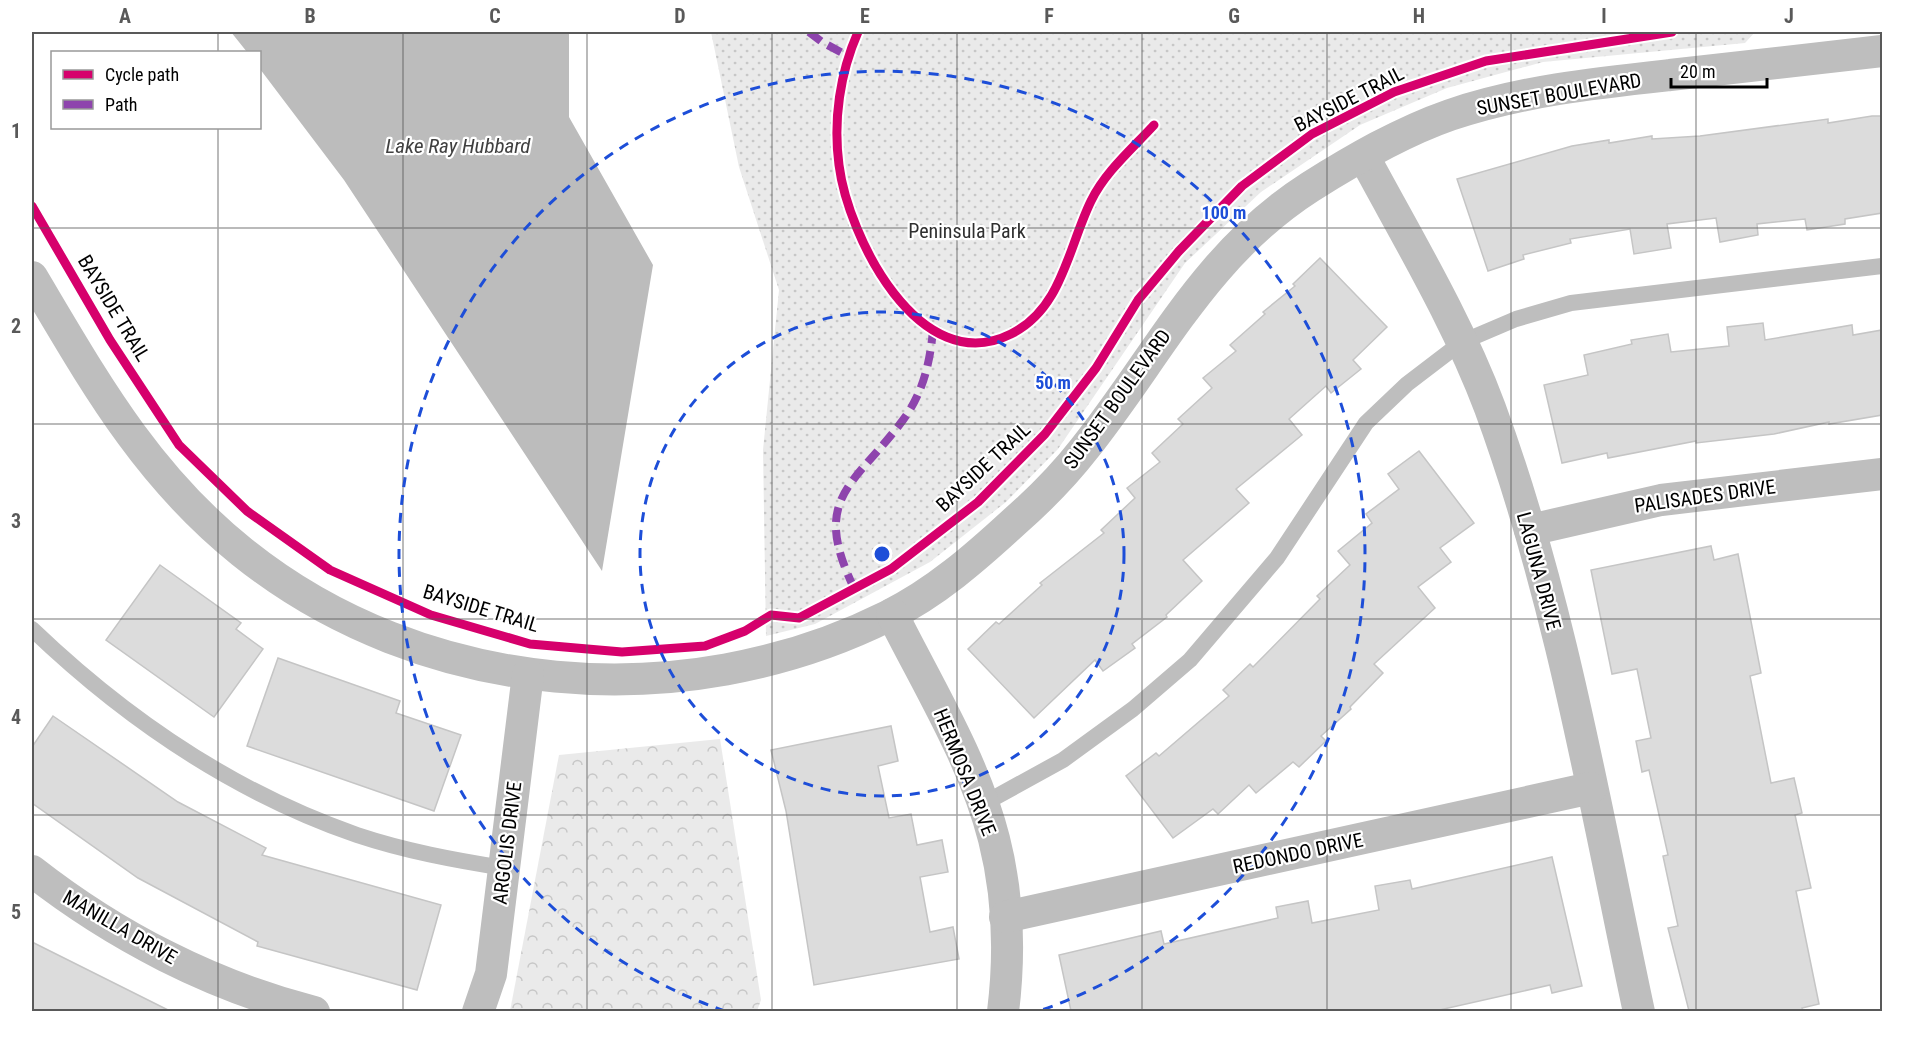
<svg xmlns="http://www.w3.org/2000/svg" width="1914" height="1043" viewBox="0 0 1914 1043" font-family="'Roboto Condensed',sans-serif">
	<defs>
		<pattern id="forest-crowns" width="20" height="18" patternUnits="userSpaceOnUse" patternTransform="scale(1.5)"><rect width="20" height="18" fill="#eaeaea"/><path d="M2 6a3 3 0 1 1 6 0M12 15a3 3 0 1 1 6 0" fill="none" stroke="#c7c7c7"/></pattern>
		<pattern id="park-dots" width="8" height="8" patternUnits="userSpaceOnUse" patternTransform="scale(1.5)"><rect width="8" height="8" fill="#eaeaea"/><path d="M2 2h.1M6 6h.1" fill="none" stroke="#c7c7c7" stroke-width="1.8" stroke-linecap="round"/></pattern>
	</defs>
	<rect width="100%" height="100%" fill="#fff"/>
	<!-- forest -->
	<path fill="url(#forest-crowns)" d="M720 739 761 1000 757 1011H510L559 755Z"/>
	<!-- park -->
	<path fill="url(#park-dots)" d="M711 32H1755L1745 43 1543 62 1447 88 1360 125 1261 192 1185 263 1058 449 1006 502 930 562 815 624 766 636 763 450 779 290 739 167Z"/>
	<!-- water -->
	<path fill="#bcbcbc" d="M231 32H569V117L653 265 602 571 344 180 260 69V52H247Z"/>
	<!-- building -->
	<g fill="#dcdcdc" stroke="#c5c5c5" stroke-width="1.5">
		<path d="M1872 116H1882V213L1845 219V224L1807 230 1805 219 1757 224 1758 235 1720 242 1716 218 1667 224 1671 248 1634 254 1630 229 1570 239 1571 243 1523 255 1524 259 1488 271 1457 179 1572 146 1609 140V143L1652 136V139L1700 136 1828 119V123Z"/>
		<path d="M1320 258 1387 327 1353 360 1361 369 1331 393 1326 386 1289 419 1302 435 1236 489 1249 503 1183 560 1202 581 1166 615 1167 617 1132 644 1135 648 1103 671 1095 660 1034 718 968 649 996 622 999 624 1042 585 1040 583 1104 533 1101 530 1135 498 1127 488 1160 462 1152 453 1183 424 1178 419 1212 388 1203 378 1236 351 1230 345 1265 314 1263 312 1295 286 1293 284Z"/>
		<path d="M1763 323 1765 340 1852 325 1853 335 1882 330V415L1829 424V422L1774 434 1696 443V441L1608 458 1607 453 1562 463 1544 385 1588 375 1584 355 1632 344 1631 340 1668 334 1671 352 1729 346 1727 327Z"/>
		<path d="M1419 451 1474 523 1440 548 1451 562 1418 587 1435 608 1374 664 1383 673 1350 707 1351 709 1321 736 1326 741 1299 767 1293 762 1256 793 1249 785 1218 814 1213 809 1173 838 1126 776 1156 753 1159 756 1229 696 1223 690 1250 664 1253 667 1320 599 1317 596 1350 565 1338 551 1372 523 1366 514 1399 489 1388 474Z"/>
		<path d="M1711 546 1714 560 1738 554 1761 673 1750 676 1771 783 1794 778 1802 813 1795 815 1811 888 1796 891 1819 1004 1802 1008 1803 1011H1689L1668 928 1678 926 1663 856 1668 855 1649 770 1642 772 1636 741 1651 738 1637 669 1612 674 1591 570Z"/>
		<path d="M160 565 241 623 236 629 263 649 214 717 106 640Z"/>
		<path d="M278 658 400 701 396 713 461 735 434 811 247 746Z"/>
		<path d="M53 716 178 802 266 848 262 855 441 905 417 990 257 946 258 942 138 878 32 803V747Z"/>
		<path d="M891 726 898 761 878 766 889 818 911 814 917 845 942 840 948 872 920 877 930 932 953 927 959 959 814 985 786 811 771 750Z"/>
		<path d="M1552 857 1582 986 1552 993 1550 985 1435 1011H1071L1059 955 1161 931 1164 944 1278 918 1276 907 1308 901 1312 923 1379 910 1375 886 1410 880 1412 889Z"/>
		<path d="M32 942 170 1011H32Z"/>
	</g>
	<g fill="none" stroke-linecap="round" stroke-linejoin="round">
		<!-- service -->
		<g stroke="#bebebe" stroke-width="16">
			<path d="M32 629C126 719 233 792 357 835 405 851 454 860 504 868"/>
			<path d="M983 804 1063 760 1133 709 1190 660 1277 558 1366 423 1407 384 1462 342 1516 319 1571 303 1882 266"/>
		</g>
		<!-- minor -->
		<g stroke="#bebebe" stroke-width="32">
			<path d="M1364 157C1408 239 1457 320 1490 408 1561 601 1596 811 1639 1012"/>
			<path d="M32 277C94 381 145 474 242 552 422 697 683 718 888 616 935 593 976 557 1014 522 1039 500 1063 476 1084 449 1159 355 1204 255 1310 187 1353 160 1401 132 1450 115 1520 91 1596 83 1670 75 1741 67 1812 59 1882 51"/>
			<path d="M1530 530 1661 500 1882 474"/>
			<path d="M892 614C928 686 974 760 994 839 1008 894 1010 955 1003 1012"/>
			<path d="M32 871C115 936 212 986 314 1012"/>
			<path d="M1005 917 1591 788"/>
			<path d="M478 1012 491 974 528 674"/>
		</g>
		<!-- quiet -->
		<g stroke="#8e44ad" stroke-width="8" stroke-dasharray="15 8" stroke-linecap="butt">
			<path d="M809 32 822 42 848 56"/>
			<path d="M854 588C810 497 854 486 903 420 923 393 930 363 933 330"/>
		</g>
		<!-- cycleway casing -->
		<g stroke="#fff" stroke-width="13">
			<g id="cycleway">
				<path d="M858 32C840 73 833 120 839 165 848 236 919 380 1011 334 1062 309 1068 248 1091 201 1105 172 1132 149 1154 125"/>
				<path d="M32 206 110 340 179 445 247 511 330 570 431 615 530 644 622 652 705 646 745 631 771 615 799 618 891 569 978 502 1045 434 1096 368 1138 300 1179 251 1242 186 1312 134 1394 92 1486 61 1672 32"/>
			</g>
		</g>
		<!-- cycleway -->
		<use href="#cycleway" stroke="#d6006c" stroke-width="9"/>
	</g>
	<!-- grid -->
	<path fill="none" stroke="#595959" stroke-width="1.5" stroke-opacity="0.55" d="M218 32V52M403 32V1012M587 32V1012M772 32V1012M957 32V1012M1142 32V1012M1327 32V1012M1511 32V1012M1696 32V1012M218 128V1012M32 228H1882M32 424H1882M32 619H1882M32 815H1882"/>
	<!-- distance rings -->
	<g fill="none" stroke="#1d4ed8" stroke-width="3" stroke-dasharray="10 8">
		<circle cx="882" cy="554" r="242"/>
		<path d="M725 1011A483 483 0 1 1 1039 1011"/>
	</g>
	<g text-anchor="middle" stroke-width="4.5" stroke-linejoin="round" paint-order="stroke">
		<!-- street labels -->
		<g font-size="20" fill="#000" stroke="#fff">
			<text transform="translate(1559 94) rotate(-10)" y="7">SUNSET BOULEVARD</text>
			<text transform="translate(1349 99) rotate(-27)" y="7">BAYSIDE TRAIL</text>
			<text transform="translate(114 308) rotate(59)" y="7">BAYSIDE TRAIL</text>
			<text transform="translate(1117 399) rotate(-54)" y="7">SUNSET BOULEVARD</text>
			<text transform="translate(983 467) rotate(-43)" y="7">BAYSIDE TRAIL</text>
			<text transform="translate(1705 496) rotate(-8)" y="7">PALISADES DRIVE</text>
			<text transform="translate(1539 571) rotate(75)" y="7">LAGUNA DRIVE</text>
			<text transform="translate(481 608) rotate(17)" y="7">BAYSIDE TRAIL</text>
			<text transform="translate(965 772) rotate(68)" y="7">HERMOSA DRIVE</text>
			<text transform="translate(507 843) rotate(-83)" y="7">ARGOLIS DRIVE</text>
			<text transform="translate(1298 853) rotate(-12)" y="7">REDONDO DRIVE</text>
			<text transform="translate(120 927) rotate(30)" y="7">MANILLA DRIVE</text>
		</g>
		<!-- park labels -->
		<g font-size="20" fill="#2f2f2f" stroke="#fff">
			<text x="967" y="238">Peninsula Park</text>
		</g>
		<!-- water labels -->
		<g font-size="21" font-style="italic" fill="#404040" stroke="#fff">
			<text x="458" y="153">Lake Ray Hubbard</text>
		</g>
	</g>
	<circle cx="882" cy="554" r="9" fill="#1d4ed8" stroke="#fff" stroke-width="3"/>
	<g font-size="18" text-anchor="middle" font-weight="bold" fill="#1d4ed8" stroke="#fff" stroke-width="4.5" stroke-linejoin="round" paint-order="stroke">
		<text x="1224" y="219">100 m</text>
		<text x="1053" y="389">50 m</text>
	</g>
	<!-- border -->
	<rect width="1914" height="1043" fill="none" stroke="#ffffff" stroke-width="66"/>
	<!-- legend -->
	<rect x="51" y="51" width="210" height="78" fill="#ffffff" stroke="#999999" stroke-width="1.5"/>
	<rect x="63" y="70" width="30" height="9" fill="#d6006c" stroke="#999999" stroke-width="1.5"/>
	<text x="105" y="81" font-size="18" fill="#000000">Cycle path</text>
	<rect x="63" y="100" width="30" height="9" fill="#8e44ad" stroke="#999999" stroke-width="1.5"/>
	<text x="105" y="111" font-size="18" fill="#000000">Path</text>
	<!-- scale -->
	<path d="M1671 78v9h96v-9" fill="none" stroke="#000000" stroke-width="3"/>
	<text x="1680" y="78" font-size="18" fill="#000000" stroke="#ffffff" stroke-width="4.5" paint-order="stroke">20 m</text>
	<rect x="33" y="33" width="1848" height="977" fill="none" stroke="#595959" stroke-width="2"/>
	<g font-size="20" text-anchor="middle" font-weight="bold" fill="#595959">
		<text x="125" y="23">A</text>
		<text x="310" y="23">B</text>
		<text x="495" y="23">C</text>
		<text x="680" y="23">D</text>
		<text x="865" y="23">E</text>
		<text x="1049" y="23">F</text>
		<text x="1234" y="23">G</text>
		<text x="1419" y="23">H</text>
		<text x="1604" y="23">I</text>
		<text x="1789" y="23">J</text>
		<text x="16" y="138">1</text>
		<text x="16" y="333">2</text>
		<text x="16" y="528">3</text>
		<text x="16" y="724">4</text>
		<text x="16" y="919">5</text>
	</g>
</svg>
